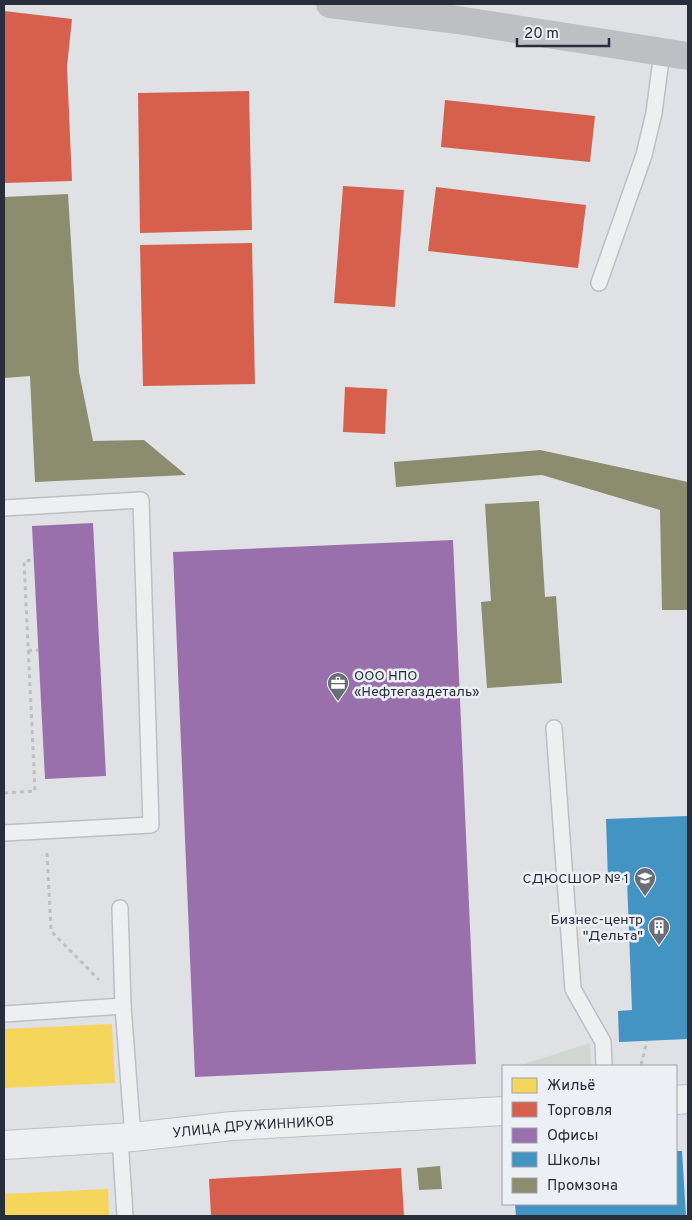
<svg xmlns="http://www.w3.org/2000/svg" width="692" height="1220" viewBox="0 0 692 1220" font-family="Overpass,sans-serif">
	<rect width="100%" height="100%" fill="#dfe1e4"/>
	<!-- green -->
	<path fill="#cfd7d0" d="M590 1043 591 1065 518 1066Z"/>
	<!-- homes -->
	<g fill="#f6d55c">
		<path d="M112 1024 115 1083 4 1088V1029Z"/>
		<path d="M108 1189 109 1216H4V1194Z"/>
	</g>
	<!-- shops -->
	<g fill="#d6604d">
		<path d="M4 11 72 19 67 67 72 181 4 183Z"/>
		<path d="M249 91 252 230 140 233 138 93Z"/>
		<path d="M445 100 595 116 590 162 441 147Z"/>
		<path d="M343 186 404 190 395 307 334 303Z"/>
		<path d="M436 187 586 205 578 268 428 251Z"/>
		<path d="M252 243 255 384 143 386 140 245Z"/>
		<path d="M345 387 387 389 385 434 343 432Z"/>
		<path d="M401 1168 404 1216H211L209 1179Z"/>
	</g>
	<!-- offices -->
	<g fill="#9970ab">
		<path d="M93 523 106 776 45 779 32 526Z"/>
		<path d="M453 540 476 1064 195 1077 173 552Z"/>
	</g>
	<!-- schools -->
	<g fill="#4393c3">
		<path d="M688 816V1039L619 1042 618 1011 632 1010 627 880 608 881 606 819Z"/>
		<path d="M676 1151H682L686 1216H516L515 1204H676Z"/>
	</g>
	<!-- industry -->
	<g fill="#8c8c6e">
		<path d="M68 194 79 372 93 441 144 440 186 475 35 482 30 376 4 378V197Z"/>
		<path d="M540 450 688 482V610H662L660 510 542 475 396 487 394 462Z"/>
		<path d="M539 501 545 597 556 596 562 683 487 688 481 602 491 601 485 504Z"/>
		<path d="M440 1166 442 1189 419 1190 417 1168Z"/>
	</g>
	<g fill="none" stroke-linecap="round" stroke-linejoin="round">
		<!-- lane casing -->
		<g stroke="#bdbfc2" stroke-width="18">
			<g id="lane">
				<path d="M599 283 644 155 654 113 662 52"/>
				<path d="M4 508 141 500 151 825 4 833"/>
				<path d="M554 728 573 989 603 1042 604 1066"/>
				<path d="M120 908 123 1006 133 1137"/>
				<path d="M4 1014 123 1006"/>
				<path d="M120 1138 125 1216"/>
			</g>
		</g>
		<!-- street casing -->
		<g stroke="#bdbfc2" stroke-width="30">
			<g id="street">
				<path d="M676 1100 688 1099"/>
				<path id="s1" d="M4 1145 133 1137 232 1126 503 1111"/>
			</g>
		</g>
		<!-- path -->
		<g stroke="#bdbfc4" stroke-width="3" stroke-dasharray="4 4" stroke-linecap="butt">
			<path d="M28 651 38 650"/>
			<path d="M4 793 35 791 24 561 33 560"/>
			<path d="M47 853 51 931 99 980"/>
			<path d="M641 1065 647 1041"/>
		</g>
		<!-- lane -->
		<use href="#lane" stroke="#eeeff0" stroke-width="15"/>
		<!-- street -->
		<use href="#street" stroke="#eeeff0" stroke-width="28"/>
		<!-- secondary -->
		<path stroke="#bdbfc3" stroke-width="28" d="M330 4 458 20 688 56"/>
	</g>
	<!-- icons -->
	<defs>
		<g id="office-pin" transform="scale(1.125)"><path d="M0 17L-7.5 6A9.5 9.5 0 1 1 7.5 6Z" fill="#686d76" stroke="#eceff3"/><path d="M-6-3h4V-5.5h4V-3h4V5H-6ZM-1-4.5V-3h2v-1.5ZM-6 0V1H6V0Z" fill="#fff"/></g>
		<g id="school-pin" transform="scale(1.125)"><path d="M0 17L-7.5 6A9.5 9.5 0 1 1 7.5 6Z" fill="#686d76" stroke="#eceff3"/><path d="M0-5L7-2L0 1L-7-2ZM-4 1L0 2.5L4 1V4Q0 6-4 4Z" fill="#fff"/></g>
		<g id="building-pin" transform="scale(1.125)"><path d="M0 17L-7.5 6A9.5 9.5 0 1 1 7.5 6Z" fill="#686d76" stroke="#eceff3"/><path d="M-4-6H4V6H1V3H-1V6H-4ZM-2.5-4.3h1.7v1.8h-1.7ZM.8-4.3h1.7v1.8H.8ZM-2.5-1h1.7V.8h-1.7ZM.8-1h1.7V.8H.8Z" fill="#fff"/></g>
	</defs>
	<g fill-rule="evenodd">
		<use href="#office-pin" x="338" y="683"/>
		<use href="#school-pin" x="645" y="878"/>
		<use href="#building-pin" x="659" y="927"/>
	</g>
	<g text-anchor="middle" stroke-width="5" stroke-linejoin="round" paint-order="stroke">
		<!-- poi labels -->
		<g font-size="14" fill="#282e3b" stroke="#eceff3" text-anchor="end">
			<text x="354" y="680" text-anchor="start">ООО НПО<tspan x="354" dy="16">«Нефтегаздеталь»</tspan></text>
			<text x="629" y="883">СДЮСШОР № 1</text>
			<text x="643" y="924">Бизнес-центр<tspan x="643" dy="16">"Дельта"</tspan></text>
		</g>
		<!-- street labels -->
		<g font-size="14" fill="#282e3b" stroke="#eceff3">
			<text dy="5" stroke="none"><textPath href="#s1" startOffset="250">УЛИЦА ДРУЖИННИКОВ</textPath></text>
		</g>
	</g>
	<!-- border -->
	<rect width="692" height="1220" fill="none" stroke="#282e3b" stroke-width="10"/>
	<!-- legend -->
	<rect x="502" y="1065" width="175" height="140" fill="#eceff3" stroke="#9ea2a9"/>
	<rect x="512" y="1078" width="25" height="15" fill="#f6d55c" stroke="#9ea2a9"/>
	<text x="547" y="1090" font-size="15" fill="#282e3b">Жильё</text>
	<rect x="512" y="1102" width="25" height="15" fill="#d6604d" stroke="#9ea2a9"/>
	<text x="547" y="1115" font-size="15" fill="#282e3b">Торговля</text>
	<rect x="512" y="1128" width="25" height="15" fill="#9970ab" stroke="#9ea2a9"/>
	<text x="547" y="1140" font-size="15" fill="#282e3b">Офисы</text>
	<rect x="512" y="1152" width="25" height="15" fill="#4393c3" stroke="#9ea2a9"/>
	<text x="547" y="1165" font-size="15" fill="#282e3b">Школы</text>
	<rect x="512" y="1178" width="25" height="15" fill="#8c8c6e" stroke="#9ea2a9"/>
	<text x="547" y="1190" font-size="15" fill="#282e3b">Промзона</text>
	<!-- scale -->
	<path d="M517 38v8h92v-8" fill="none" stroke="#282e3b" stroke-width="2.5"/>
	<text x="524" y="38" font-size="15" fill="#282e3b" stroke="#eceff3" stroke-width="4" paint-order="stroke">20 m</text>
</svg>
